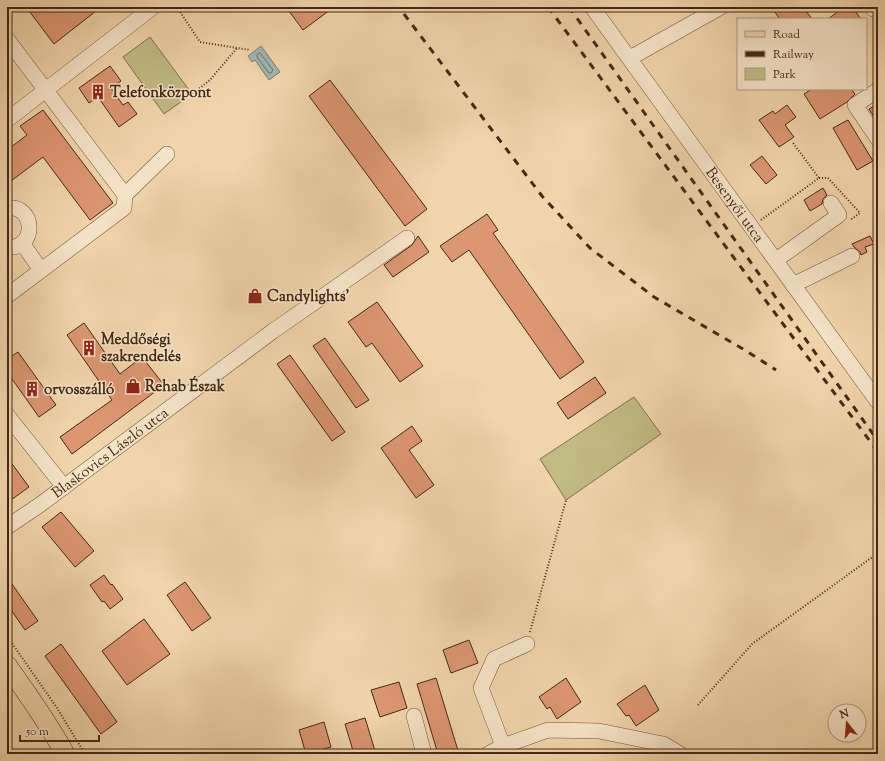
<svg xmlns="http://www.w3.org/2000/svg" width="885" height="761" viewBox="0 0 885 761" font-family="'Sorts Mill Goudy',serif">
	<rect width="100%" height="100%" fill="#f1d5ac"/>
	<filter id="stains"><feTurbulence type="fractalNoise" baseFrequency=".005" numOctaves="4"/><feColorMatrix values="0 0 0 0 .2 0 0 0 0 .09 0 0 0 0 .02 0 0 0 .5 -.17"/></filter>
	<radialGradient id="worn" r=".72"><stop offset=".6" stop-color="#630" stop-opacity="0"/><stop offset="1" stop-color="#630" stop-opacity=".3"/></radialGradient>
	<!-- green -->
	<g fill="#c1bb84" stroke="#82724c">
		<path d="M150 37 192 94 164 114 123 57Z"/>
		<path d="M634 397 661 434 566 500 540 459Z"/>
	</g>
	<!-- water -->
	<path fill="#9eb6b4" stroke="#7a7e74" d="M261 46 280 72 269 80 255 60 252 62 248 56Z"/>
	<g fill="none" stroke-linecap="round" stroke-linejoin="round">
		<!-- shore -->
		<path stroke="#717064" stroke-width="1" d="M260 53 273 70 271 73H269L257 57V55Z"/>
	</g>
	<!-- building -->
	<g fill="#dd9672" stroke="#442914">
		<path d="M26 7H101L54 44Z"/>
		<path d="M286 7H334L303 30Z"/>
		<path d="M771 7H803L812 19H780Z"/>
		<path d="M844 7H852L861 19H828Z"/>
		<path d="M110 66 121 81 111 88 123 105 128 102 137 114 119 127 98 97 89 103 79 88Z"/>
		<path d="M330 80 427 209 405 226 309 96Z"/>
		<path d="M812 89H851L855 94 847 102 820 119 804 94Z"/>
		<path d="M878 104V123L869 109Z"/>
		<path d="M787 105 796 117 785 125 794 137 779 147 759 120 773 111 775 114Z"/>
		<path d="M43 110 113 203 90 220 43 157 7 184V150L27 135 20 126Z"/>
		<path d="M848 120 873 161 857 170 833 128Z"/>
		<path d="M762 156 777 175 766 184 750 165Z"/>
		<path d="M823 188 827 195 823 199 822 204 810 211 804 200Z"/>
		<path d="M487 214 498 230 493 233 584 362 560 379 469 250 452 262 440 246Z"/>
		<path d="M418 236 429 252 393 277 384 265 412 245Z"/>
		<path d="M870 236 874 244 865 247 867 252 861 255 860 252 854 247 852 244Z"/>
		<path d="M377 302 423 366 400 382 372 343 366 347 348 322Z"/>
		<path d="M84 323 120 374 142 357 164 385 72 454 60 437 112 400 67 335Z"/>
		<path d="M325 338 369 400 356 408 313 346Z"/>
		<path d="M18 352 56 405 39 417 7 372V359Z"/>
		<path d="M290 355 345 432 332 441 277 364Z"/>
		<path d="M595 377 606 393 568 419 557 403Z"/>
		<path d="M412 426 422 441 409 450 434 485 416 498 381 448Z"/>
		<path d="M7 457 29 487 11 500 7 494Z"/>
		<path d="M61 512 94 551 75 567 42 527Z"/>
		<path d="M104 575 111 585 112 584 123 599 110 609 104 601 102 602 90 585Z"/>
		<path d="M7 577 38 621 25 630 7 604Z"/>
		<path d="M185 582 211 618 192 631 167 595Z"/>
		<path d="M144 619 170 654 127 685 102 651Z"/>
		<path d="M469 640 478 663 451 673 443 650Z"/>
		<path d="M61 644 117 722 101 734 45 656Z"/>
		<path d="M436 678 459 754H438L417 684Z"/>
		<path d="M566 678 581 702 557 719 550 707 547 709 539 697Z"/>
		<path d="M399 682 407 708 380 717 371 690Z"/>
		<path d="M645 685 659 710 636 726 629 715 626 716 617 704Z"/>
		<path d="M365 718 376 754H354L345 724Z"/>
		<path d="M324 722 331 747 306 754 299 730Z"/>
	</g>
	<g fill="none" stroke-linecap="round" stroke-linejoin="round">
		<!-- minor casing -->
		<g stroke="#6f543a" stroke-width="16">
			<g id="minor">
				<path id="s1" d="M592 7 878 402"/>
				<path d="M872 7 873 9 876 7"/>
				<path d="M7 39 125 195 124 208 7 296"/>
				<path d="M630 58 721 7"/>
				<path d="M878 90 855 105 878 139"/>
				<path d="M7 120 153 7"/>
				<path d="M125 195 167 154"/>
				<path d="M7 208C36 204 37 251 7 247"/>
				<path d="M22 243 41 270"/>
				<path d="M776 260 839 215 831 203"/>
				<path d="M793 285 852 256"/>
				<path d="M7 415 64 487"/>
				<path id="s2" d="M7 527 41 504 273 331 407 238"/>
				<path d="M414 716 424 754"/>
				<path d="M503 746 481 688 494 659 527 644"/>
				<path d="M488 754 503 746 548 730 599 731 663 744 680 754"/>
			</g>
		</g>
		<!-- major casing -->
		<g stroke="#442914" stroke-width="20">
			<path id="major" d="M7 665C27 694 48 722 65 754"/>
		</g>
		<!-- path -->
		<g stroke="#442914" stroke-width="2" stroke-dasharray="1 2" stroke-linecap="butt">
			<path d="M177 7 200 42 250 50"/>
			<path d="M192 94 210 80 237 48"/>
			<path d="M819 178H828L860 213 850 220"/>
			<path d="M761 220 819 178 793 143"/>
			<path d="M530 632 566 500"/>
			<path d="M7 636 57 708 85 754"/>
			<path d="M698 705 752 644 878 553"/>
		</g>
		<!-- minor -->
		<use href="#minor" stroke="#f6e4c9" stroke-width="15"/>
		<!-- major -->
		<use href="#major" stroke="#f1d5ac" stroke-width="19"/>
		<!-- rail -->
		<g stroke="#442914" stroke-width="3" stroke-dasharray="7 7" stroke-linecap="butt">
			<path d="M548 7 878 452"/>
			<path d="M569 7 878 441"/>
			<path d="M404 14 542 196 590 248 654 297 743 349 776 370"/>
		</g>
	</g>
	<!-- icons -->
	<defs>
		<g id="building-bare" transform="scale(1.2)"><path d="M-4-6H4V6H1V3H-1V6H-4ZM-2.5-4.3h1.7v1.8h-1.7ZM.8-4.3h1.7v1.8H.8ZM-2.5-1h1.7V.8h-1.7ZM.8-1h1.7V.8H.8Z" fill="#8f2418" stroke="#f6e4c9" stroke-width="2.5" paint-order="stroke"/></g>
		<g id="shop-bare" transform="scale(1.2)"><path d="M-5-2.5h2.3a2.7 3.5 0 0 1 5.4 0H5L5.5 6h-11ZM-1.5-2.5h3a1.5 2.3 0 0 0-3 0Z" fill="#8f2418" stroke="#f6e4c9" stroke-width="2.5" paint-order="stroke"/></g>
	</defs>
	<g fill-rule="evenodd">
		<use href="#building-bare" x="98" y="92"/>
		<use href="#shop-bare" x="255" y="296"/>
		<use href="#building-bare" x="89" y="348"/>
		<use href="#shop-bare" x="133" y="386"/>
		<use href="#building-bare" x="32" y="389"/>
	</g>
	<g text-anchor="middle" stroke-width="3" stroke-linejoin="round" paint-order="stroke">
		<!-- poi labels -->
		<g font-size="15" font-weight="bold" fill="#442914" stroke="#f6e4c9" text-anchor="start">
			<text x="110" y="97">Telefonközpont</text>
			<text x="267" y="301">Candylights'</text>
			<text x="101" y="344">Meddőségi<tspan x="101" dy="17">szakrendelés</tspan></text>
			<text x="145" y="391">Rehab Észak</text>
			<text x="44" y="394">orvosszálló</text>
		</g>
		<!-- street labels -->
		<g font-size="15" fill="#442914" stroke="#f6e4c9">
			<text dy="5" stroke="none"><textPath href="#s1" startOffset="244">Besenyői utca</textPath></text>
			<text dy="5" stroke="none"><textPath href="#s2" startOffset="127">Blaskovics László utca</textPath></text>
		</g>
	</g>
	<!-- margin -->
	<rect width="885" height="761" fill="none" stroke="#f1d5ac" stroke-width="24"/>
	<rect x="8" y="8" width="869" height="745" fill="none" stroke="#442914" stroke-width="2"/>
	<rect x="12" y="12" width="861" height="737" fill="none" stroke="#442914"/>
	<!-- legend -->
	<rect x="737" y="18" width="130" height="72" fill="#f6e4c9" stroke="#af9981"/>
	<rect x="745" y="31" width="20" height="6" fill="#f1d5ac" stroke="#af9981"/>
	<text x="773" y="38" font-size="12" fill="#442914">Road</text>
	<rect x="745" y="51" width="20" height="6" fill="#442914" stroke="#af9981"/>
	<text x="773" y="58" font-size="12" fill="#442914">Railway</text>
	<rect x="745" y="68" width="20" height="12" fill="#c1bb84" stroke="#af9981"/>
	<text x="773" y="78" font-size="12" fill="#442914">Park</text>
	<!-- north arrow -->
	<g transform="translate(847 723) rotate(343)"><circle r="19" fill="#f6e4c9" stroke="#af9981"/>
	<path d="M0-3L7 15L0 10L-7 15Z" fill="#8f2418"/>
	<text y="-6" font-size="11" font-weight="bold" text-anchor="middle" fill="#442914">N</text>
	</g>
	<!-- scale -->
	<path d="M20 735v6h79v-6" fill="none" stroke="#442914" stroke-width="2"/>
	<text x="26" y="735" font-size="12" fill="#442914" stroke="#f6e4c9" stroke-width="3" paint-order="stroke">50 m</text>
	<rect width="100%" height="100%" filter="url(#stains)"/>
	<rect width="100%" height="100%" fill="url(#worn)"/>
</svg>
